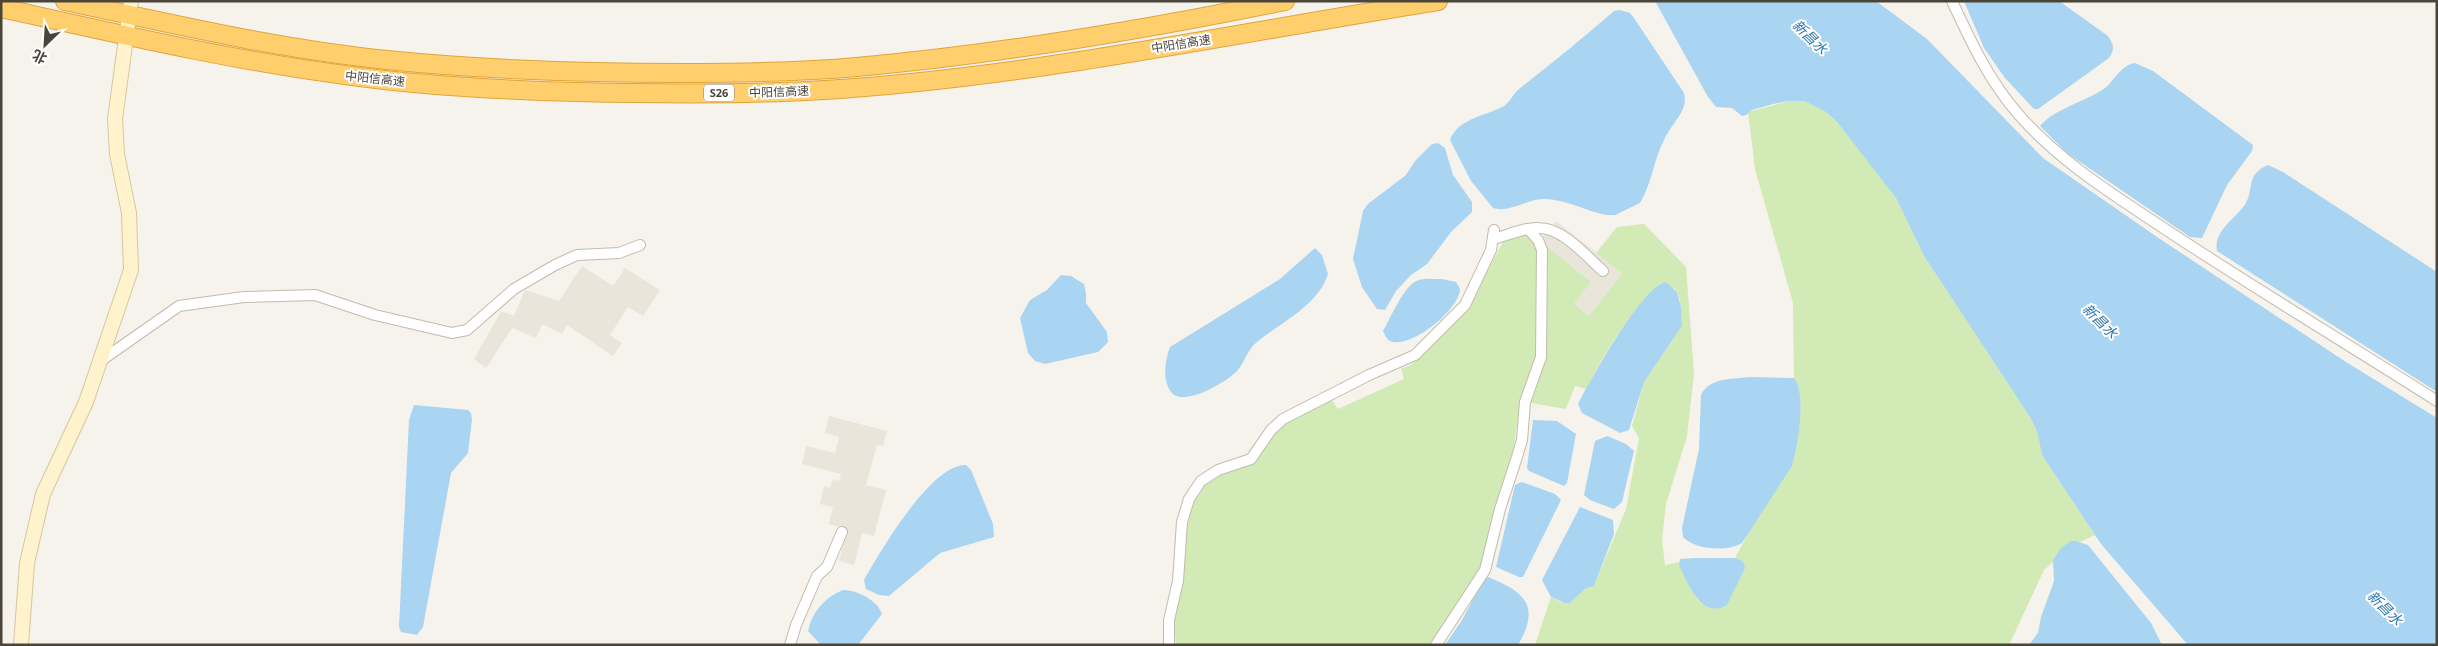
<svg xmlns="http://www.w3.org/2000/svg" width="2438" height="646" viewBox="0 0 2438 646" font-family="'Open Sans','Noto Sans SC',sans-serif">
	<rect width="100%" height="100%" fill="#f6f3ec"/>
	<!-- residential -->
	<g fill="#eae5da">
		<path d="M1556 221 1622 273 1589 316 1574 304 1591 282 1540 241Z"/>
		<path d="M582 266 613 286 625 268 660 290 643 316 628 307 610 335 622 343 613 356 567 325 562 334 542 324 536 338 512 328 486 368 474 359 501 311 514 316 525 290 559 301Z"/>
		<path d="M829 416 887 431 883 446 877 445 866 485 886 490 874 536 862 533 854 565 839 561 847 529 829 524 833 507 820 504 824 486 830 488 833 479 839 481 841 474 802 464 806 446 835 453 839 437 825 433Z"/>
	</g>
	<!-- green -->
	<path fill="#d2eab5" d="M1789 101H1805L1812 104 1826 112 1844 129 1896 198 1924 256 2030 417 2037 431 2042 455 2095 535 2080 542 2076 541 2044 570 2009 645H1535L1551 597 1558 601 1570 603 1586 588 1594 586 1626 509 1639 438 1632 426 1644 382 1682 326 1680 301 1677 292 1674 288 1661 283C1630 312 1605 351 1586 389L1575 386 1566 409 1520 401 1511 469 1481 568 1433 645H1176L1173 610 1183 537 1191 505 1201 488 1215 477 1244 466 1274 433 1288 421 1331 399 1338 409 1404 379 1401 369 1411 365 1466 311 1503 242 1526 234 1540 241 1591 282 1574 304 1589 316 1622 273 1596 253 1617 227 1644 224 1686 267 1694 374 1687 436 1666 504 1662 539 1665 565 1679 562 1698 601 1743 561 1735 558 1755 521 1792 466C1798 448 1807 392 1794 378L1793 303 1755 169 1748 112Z"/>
	<!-- water -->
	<g fill="#a9d4f2">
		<path d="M1655 1H1876L1927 39 2043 158 2160 239 2346 362 2437 418V645H2188L2101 544 2042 455 2037 431 2030 417 1924 256 1896 198 1838 123 1826 112 1805 101H1789L1773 104 1752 110 1746 115 1742 116 1732 108 1716 107 1708 97Z"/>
		<path d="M1964 1H2059L2108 36C2114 45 2115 49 2109 58L2038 109H2034L2005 78 1984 48Z"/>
		<path d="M1620 10 1630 13 1634 18 1684 93C1689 110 1672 123 1665 138 1654 158 1652 183 1640 203L1615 215H1606C1586 211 1563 198 1542 199 1526 200 1509 213 1493 208L1471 181 1450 140C1458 118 1486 116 1504 106 1510 102 1513 94 1519 89 1551 64 1583 38 1614 11Z"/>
		<path d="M2135 63 2153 71 2253 145 2252 151 2227 185 2202 238 2190 237 2067 153 2040 126C2054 109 2087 101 2105 88 2115 80 2121 65 2135 63Z"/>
		<path d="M1438 143 1445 148 1453 175 1472 202V212L1451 232 1427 264 1411 275 1396 291 1385 310 1377 309 1362 287 1353 259 1363 211 1368 204 1406 175 1415 161 1432 144Z"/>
		<path d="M2268 165 2283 172 2437 272V392L2217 251C2213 230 2237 218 2246 203 2254 188 2246 174 2268 165Z"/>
		<path d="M1315 248 1322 255 1328 274C1318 306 1281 322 1257 342 1248 349 1245 361 1238 370 1227 382 1183 408 1171 392 1162 380 1165 360 1170 347L1280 279Z"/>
		<path d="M1061 275 1071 276 1084 284 1086 293V303L1107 332 1108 342 1098 352 1045 364 1035 361 1028 353 1020 318 1030 300 1047 290Z"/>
		<path d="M1442 279 1456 282 1460 289C1459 310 1414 346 1393 342 1387 341 1385 335 1383 331 1391 318 1404 284 1419 280 1426 278 1435 279 1442 279Z"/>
		<path d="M1666 282 1677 292 1681 307 1682 326 1644 382 1629 430 1620 433 1582 413 1578 404C1590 381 1642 286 1666 282Z"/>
		<path d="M1751 377 1794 378C1807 392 1798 448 1792 466L1742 543C1728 552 1695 550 1683 537L1682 528 1699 449 1701 395C1709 377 1735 379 1751 377Z"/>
		<path d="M414 405 468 410 471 413 472 419 468 453 451 473 423 627 417 635 401 632 399 627 409 420Z"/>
		<path d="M1533 420 1557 421 1576 434 1567 483 1564 486 1529 471 1527 468Z"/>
		<path d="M1607 436 1626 444 1634 451 1622 502 1614 509 1590 500 1584 495 1595 441Z"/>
		<path d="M966 465 971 470 993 524 994 537 940 553 889 596 879 595 866 589 864 580C880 552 931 464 966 465Z"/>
		<path d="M1522 482 1555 494 1561 500 1523 577H1519L1496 567 1515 485Z"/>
		<path d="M1580 507 1613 520 1614 534 1594 586 1586 588 1570 603H1565L1551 597 1542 580Z"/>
		<path d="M2071 541H2076L2088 545 2151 623 2162 645H2029L2038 633 2041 617 2054 581 2053 560 2061 548Z"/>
		<path d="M1695 558H1735L1743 561 1745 568 1727 605C1701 620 1688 583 1679 565L1680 559Z"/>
		<path d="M1488 577C1525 592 1541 606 1518 645H1445L1462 620 1483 581Z"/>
		<path d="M843 590C857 590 877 600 882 614L858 645H821L808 631C812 612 824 598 843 590Z"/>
	</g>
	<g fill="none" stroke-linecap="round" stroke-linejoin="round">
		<!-- street casing -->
		<g stroke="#c2bbae" stroke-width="12">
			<g id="street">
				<path d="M1952 1C1971 42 1989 81 2019 115 2063 165 2119 198 2174 235 2261 292 2349 345 2437 401"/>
				<path d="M1494 239C1508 235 1525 227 1539 228 1563 228 1586 256 1603 271"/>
				<path d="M99 362 179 306 244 297 315 295 375 315 452 333 467 330 514 289 555 265 577 255 619 253 640 245"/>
				<path d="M790 645 796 625 817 576 827 567 842 532"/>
				<path d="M1169 645V620L1178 581 1182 522 1189 499 1201 481 1218 470 1251 459 1271 430 1283 419 1369 375 1415 355 1465 305 1491 250 1494 230"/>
				<path d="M1436 645 1485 570 1500 509 1517 457 1522 440 1525 402 1541 357 1542 250 1538 240 1528 229"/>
			</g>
		</g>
		<!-- secondary casing -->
		<g stroke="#d6c79b" stroke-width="16">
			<path id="secondary" d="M21 645 27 563 43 494 86 402 131 270 129 213 117 154 115 119 131 1"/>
		</g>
		<!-- highway casing -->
		<g stroke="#e0a43c" stroke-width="20">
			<g id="highway">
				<path d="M65 1C172 24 279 49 387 60 486 70 585 73 684 73 742 73 800 72 857 67 1001 54 1143 30 1285 1"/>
				<path d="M1 8C115 33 229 60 345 75 422 86 500 90 577 92 660 94 743 95 825 90 1031 77 1235 33 1438 1"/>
			</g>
		</g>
		<!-- street -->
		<use href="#street" stroke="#fff" stroke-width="10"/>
		<!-- secondary -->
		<use href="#secondary" stroke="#fff3cd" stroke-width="14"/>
		<!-- highway -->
		<use href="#highway" stroke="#ffcf6e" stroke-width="18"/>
	</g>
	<g text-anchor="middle" stroke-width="4" stroke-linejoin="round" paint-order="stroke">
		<!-- shield labels -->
		<rect fill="#fff" stroke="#817c74" stroke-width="1" x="704" y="84.5" width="30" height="17" rx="4"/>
		<g font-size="11" font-weight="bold" fill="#4b4439">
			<text x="719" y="97">S26</text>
		</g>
		<!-- street labels -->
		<g font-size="12" fill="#4b4439" stroke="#fff">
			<text transform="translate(1181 44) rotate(-9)" y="4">中阳信高速</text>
			<text transform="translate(375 79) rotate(6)" y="4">中阳信高速</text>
			<text transform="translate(779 92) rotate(-2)" y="4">中阳信高速</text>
		</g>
		<!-- water labels -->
		<g font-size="14" font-style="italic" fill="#2e7ab2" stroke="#fff">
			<text transform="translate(1810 37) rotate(44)" y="5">新昌水</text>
			<text transform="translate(2100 321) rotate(45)" y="5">新昌水</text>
			<text transform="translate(2385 608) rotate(45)" y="5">新昌水</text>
		</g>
	</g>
	<!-- border -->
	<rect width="2438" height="646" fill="none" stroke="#4b4439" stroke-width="5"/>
	<!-- north arrow -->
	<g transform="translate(45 45) rotate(205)" stroke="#ffffff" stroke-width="4" paint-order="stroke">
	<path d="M0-4L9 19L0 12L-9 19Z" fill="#4b4439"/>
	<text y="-8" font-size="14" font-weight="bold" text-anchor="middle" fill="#4b4439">北</text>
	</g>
</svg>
